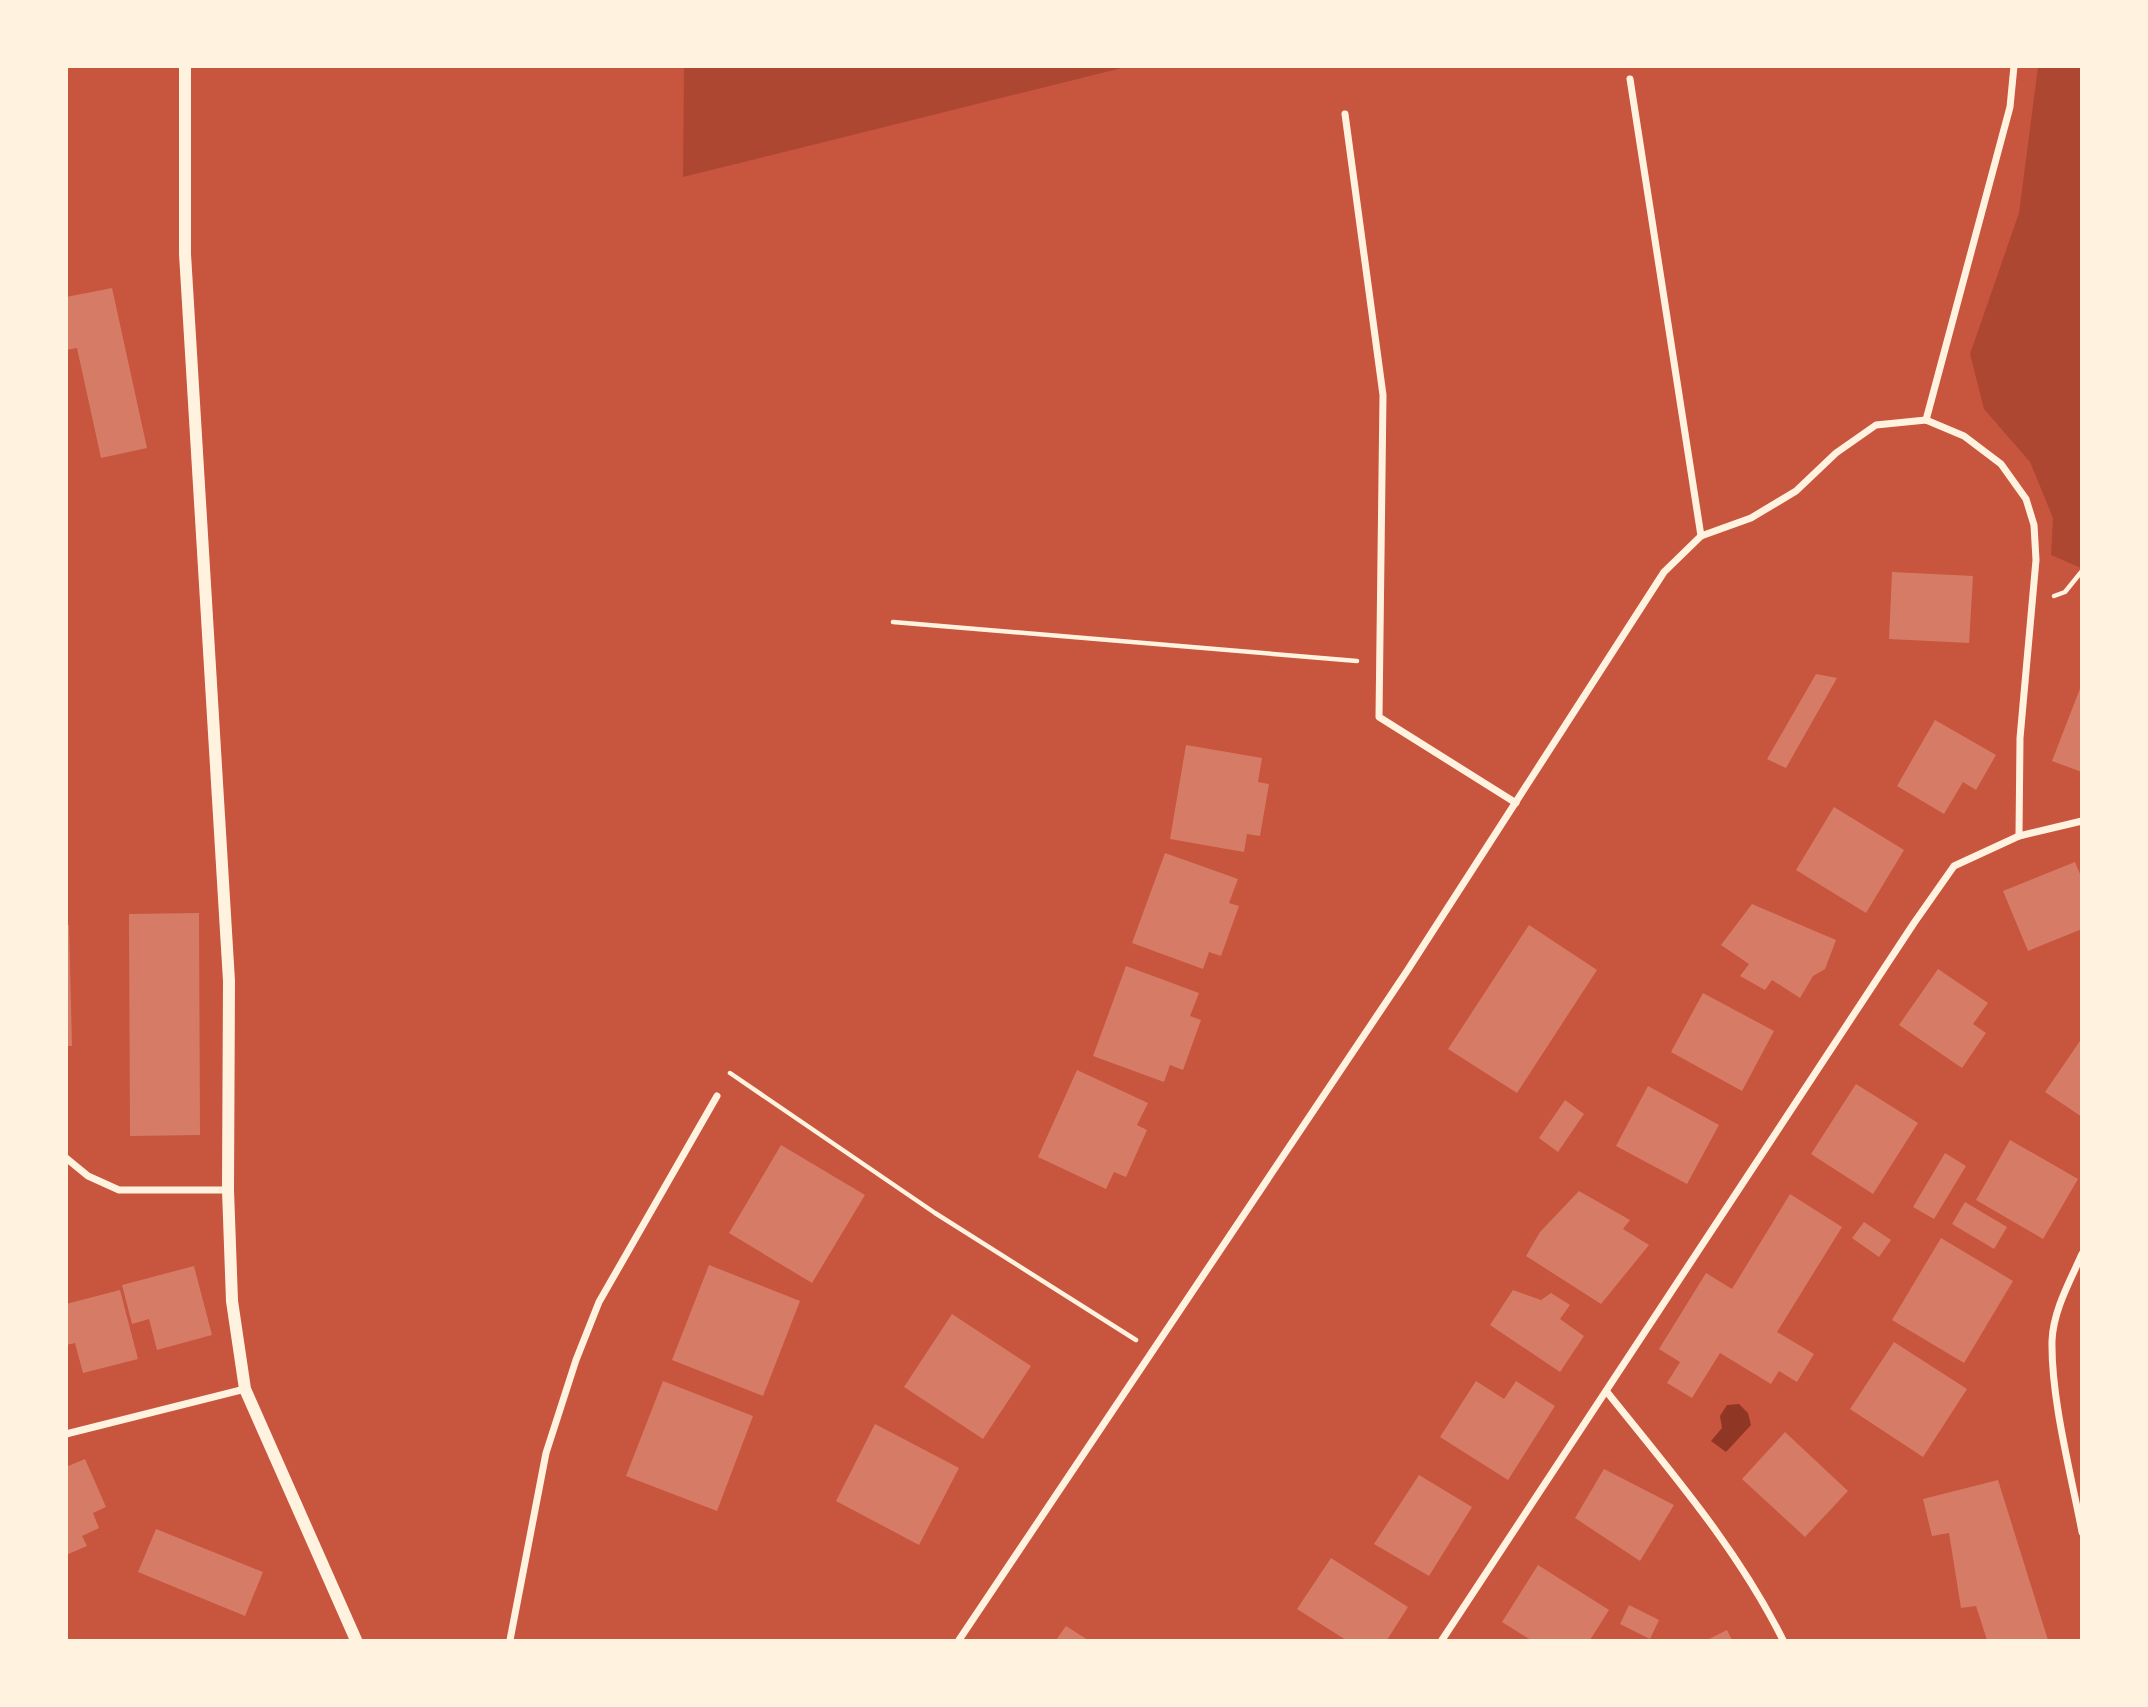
<svg xmlns="http://www.w3.org/2000/svg" width="2148" height="1707" viewBox="0 0 2148 1707" font-family="'PT Sans Narrow',sans-serif">
	<rect width="100%" height="100%" fill="#c8553d"/>
	<!-- green -->
	<g fill="#ae4732">
		<path d="M684 67V66L1126 67 683 177Z"/>
		<path d="M2038 67H2081V568L2051 555 2053 518 2030 462 1984 409 1970 354 2019 213Z"/>
	</g>
	<!-- water -->
	<path fill="#8f3625" d="M1739 1404 1748 1413 1751 1425 1726 1452 1711 1441 1722 1428 1720 1416 1727 1405Z"/>
	<!-- building -->
	<g fill="#d67c66">
		<path d="M112 288 147 448 101 458 77 348 66 350V297Z"/>
		<path d="M1892 572 1973 576 1969 643 1889 639Z"/>
		<path d="M1816 674 1837 678 1786 768 1767 759Z"/>
		<path d="M2081 686H2082V772L2052 761Z"/>
		<path d="M1935 720 1996 755 1976 790 1963 782 1944 814 1897 786Z"/>
		<path d="M1186 745 1262 758 1258 782 1269 784 1260 836 1247 834 1244 852 1170 839Z"/>
		<path d="M1834 807 1904 850 1866 913 1796 870Z"/>
		<path d="M1165 853 1238 879 1229 903 1239 906 1221 956 1209 952 1203 969 1132 943Z"/>
		<path d="M2075 862 2082 879V929L2028 951 2003 891Z"/>
		<path d="M1752 904 1836 940 1825 969 1813 976 1800 998 1772 980 1765 990 1740 976 1749 964 1721 945Z"/>
		<path d="M199 913 200 1135 130 1136 129 914Z"/>
		<path d="M66 925H69L72 1046H66Z"/>
		<path d="M1529 925 1597 970 1517 1093 1448 1049Z"/>
		<path d="M1126 966 1199 993 1190 1016 1201 1020 1183 1070 1170 1065 1164 1082 1093 1056Z"/>
		<path d="M1938 969 1988 1003 1973 1024 1986 1033 1962 1068 1899 1025Z"/>
		<path d="M1703 993 1774 1031 1742 1091 1671 1052Z"/>
		<path d="M2082 1038V1117L2045 1092Z"/>
		<path d="M1077 1070 1148 1103 1137 1125 1147 1130 1126 1177 1114 1172 1106 1189 1038 1157Z"/>
		<path d="M1856 1084 1918 1123 1873 1194 1811 1154Z"/>
		<path d="M1648 1086 1719 1125 1687 1184 1616 1146Z"/>
		<path d="M1565 1100 1584 1114 1558 1152 1539 1138Z"/>
		<path d="M2010 1140 2078 1179 2043 1239 1976 1200Z"/>
		<path d="M781 1145 865 1195 812 1283 729 1233Z"/>
		<path d="M1945 1153 1966 1166 1934 1219 1913 1207Z"/>
		<path d="M1579 1191 1630 1220 1623 1229 1649 1245 1601 1304 1526 1256 1540 1232Z"/>
		<path d="M1790 1194 1842 1227 1777 1332 1814 1354 1797 1382 1779 1371 1771 1384 1720 1353 1692 1398 1667 1383 1680 1362 1659 1349 1706 1273 1732 1289Z"/>
		<path d="M1965 1202 2007 1227 1994 1249 1952 1224Z"/>
		<path d="M1864 1222 1891 1240 1879 1257 1852 1238Z"/>
		<path d="M1941 1238 2013 1281 1964 1363 1892 1320Z"/>
		<path d="M709 1265 800 1301 763 1396 672 1360Z"/>
		<path d="M194 1266 212 1335 157 1350 149 1319 132 1324 122 1285Z"/>
		<path d="M120 1290 138 1359 83 1373 75 1343 66 1345V1304Z"/>
		<path d="M1513 1290 1541 1300 1551 1293 1570 1305 1560 1319 1584 1336 1560 1372 1490 1325Z"/>
		<path d="M952 1314 1031 1366 983 1439 904 1387Z"/>
		<path d="M1894 1342 1967 1389 1923 1457 1850 1409Z"/>
		<path d="M663 1381 753 1416 717 1511 626 1476Z"/>
		<path d="M1476 1381 1504 1399 1516 1381 1555 1406 1508 1480 1440 1437Z"/>
		<path d="M875 1424 959 1468 919 1545 836 1501Z"/>
		<path d="M1785 1432 1848 1491 1805 1537 1742 1479Z"/>
		<path d="M85 1459 106 1507 93 1513 99 1528 82 1536 87 1546 66 1555V1467Z"/>
		<path d="M1604 1469 1674 1505 1640 1561 1575 1518Z"/>
		<path d="M1419 1475 1472 1507 1429 1576 1374 1544Z"/>
		<path d="M1998 1480 2048 1640H1987L1976 1606 1961 1608 1949 1533 1932 1536 1923 1499Z"/>
		<path d="M156 1529 263 1572 245 1616 138 1572Z"/>
		<path d="M1331 1558 1408 1607 1387 1640H1346L1297 1609Z"/>
		<path d="M1538 1565 1609 1610 1590 1640H1531L1502 1622Z"/>
		<path d="M1629 1605 1659 1620 1650 1639 1620 1624Z"/>
		<path d="M1066 1626 1088 1640H1056Z"/>
		<path d="M1727 1630 1732 1640H1707Z"/>
	</g>
	<g fill="none" stroke-linecap="round" stroke-linejoin="round">
		<!-- path -->
		<g stroke="#fff3e0" stroke-width="4.5">
			<path d="M2054 596 2065 592 2082 571"/>
			<path d="M893 622 1357 661"/>
			<path d="M730 1073 935 1213 1136 1340"/>
		</g>
		<!-- minor -->
		<g stroke="#fff3e0" stroke-width="7">
			<path d="M1630 79 1701 536"/>
			<path d="M1345 114 1383 395 1379 717 1516 803"/>
			<path d="M1926 420 2010 107 2014 66"/>
			<path d="M66 1158 88 1176 119 1190H228"/>
			<path d="M2082 1254C2070 1281 2053 1311 2052 1341 2051 1399 2071 1474 2082 1532"/>
			<path d="M1607 1392C1671 1472 1737 1548 1783 1640"/>
			<path d="M66 1434 245 1389"/>
			<path d="M510 1640 546 1453 576 1360 599 1302 717 1096"/>
			<path d="M959 1640 1407 971 1664 572 1701 536 1751 518 1796 491 1836 453 1876 425 1926 420 1964 436 2001 464 2026 499 2034 525 2036 560 2020 738 2019 836"/>
			<path d="M1442 1640 1914 923 1954 866 2019 836 2082 821"/>
		</g>
		<!-- tertiary -->
		<path stroke="#fff3e0" stroke-width="12" d="M185 66V254L229 981 228 1190 232 1301 245 1389 356 1640"/>
	</g>
	<!-- border -->
	<rect width="2148" height="1707" fill="none" stroke="#fff3e0" stroke-width="136"/>
</svg>
